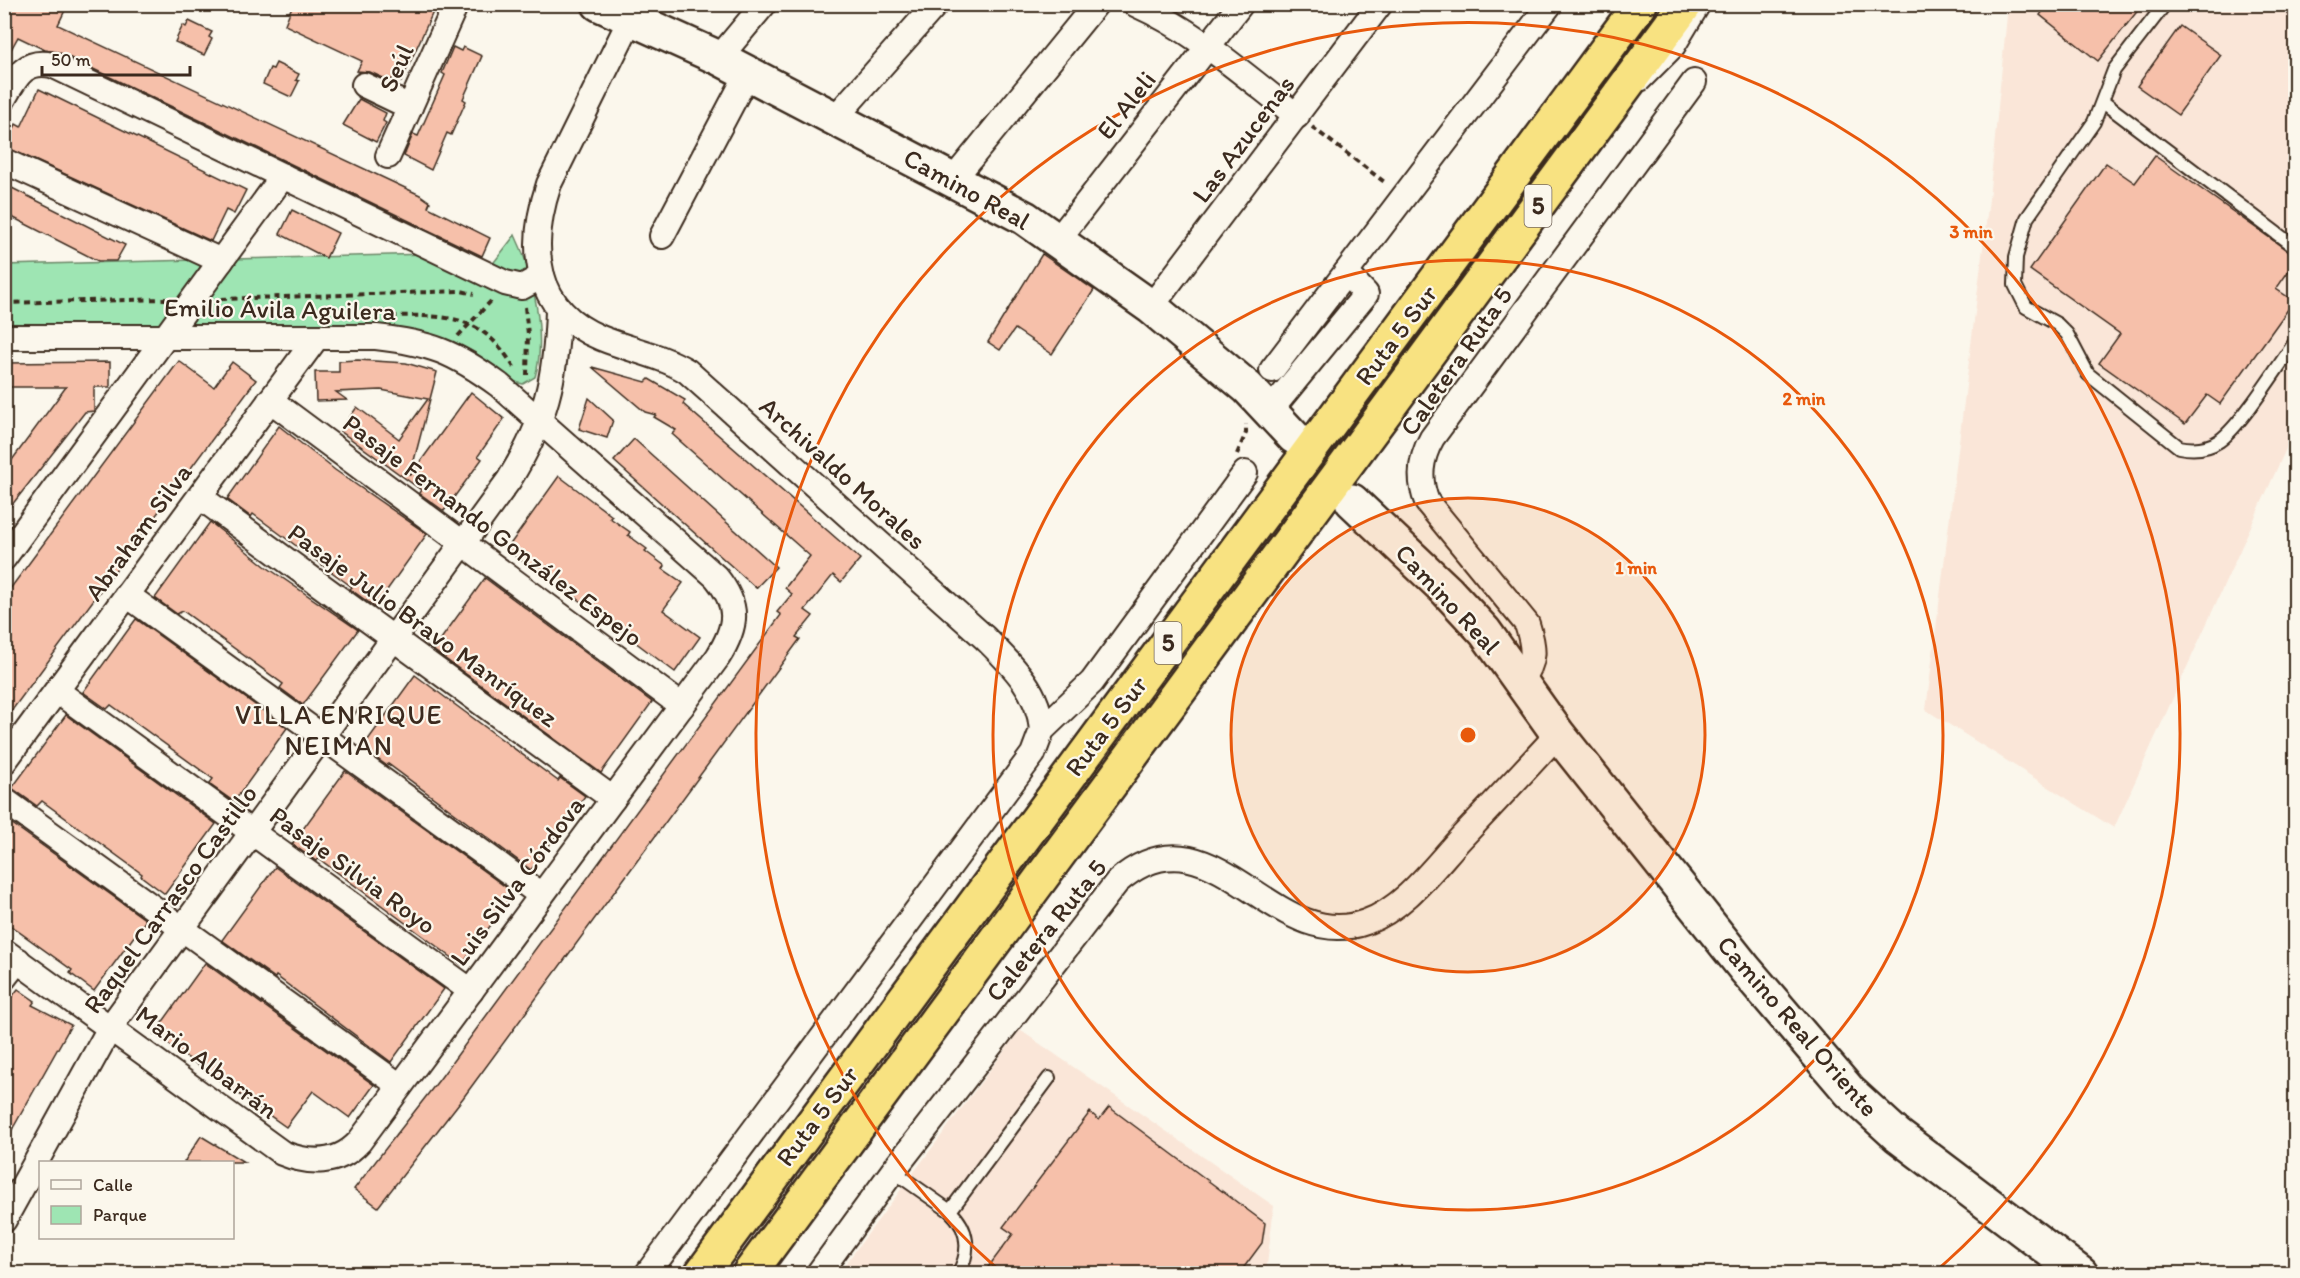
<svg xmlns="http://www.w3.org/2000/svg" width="2300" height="1278" viewBox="0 0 2300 1278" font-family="Itim,sans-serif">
	<rect width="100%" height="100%" fill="#fbf7ec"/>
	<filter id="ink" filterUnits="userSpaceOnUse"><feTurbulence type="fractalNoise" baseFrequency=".0167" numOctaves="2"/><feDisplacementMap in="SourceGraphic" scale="12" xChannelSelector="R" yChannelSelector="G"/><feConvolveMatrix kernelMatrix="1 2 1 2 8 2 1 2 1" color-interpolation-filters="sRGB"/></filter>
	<g filter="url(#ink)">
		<!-- built -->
		<g fill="#fae6d8">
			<path d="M2008 5H2295V429L2114 828 1926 710 1989 199Z"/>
			<path d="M1020 1030 1274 1206 1266 1273 838 1274Z"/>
		</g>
		<!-- green -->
		<path fill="#9ee5b3" stroke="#6c8868" stroke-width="1.5" d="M515 235C533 272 547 337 535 377L523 384C505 381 492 364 477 354 453 339 424 333 397 328L5 327 4 265 429 254 481 279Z"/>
		<!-- building -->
		<g fill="#f6c0aa" stroke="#3b2a1e" stroke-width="1.5">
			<path d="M4 4H68L58 25 420 195 430 202 428 207 490 238 482 256 58 52 45 50 18 37 4 62Z"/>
			<path d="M293 4H428L426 9 433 12 401 82 393 78 390 81 370 72 357 71 362 61 287 26 285 24Z"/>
			<path d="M2048 4H2143L2098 61 2040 15Z"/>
			<path d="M189 21 212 32 209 37 212 39 204 55 175 42 183 25 186 27Z"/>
			<path d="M2180 26 2221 55 2178 115 2137 86Z"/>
			<path d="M453 47 461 51 463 47 482 56 463 99 466 101 451 135 447 133 431 170 404 156 413 134 418 136 445 75 442 73Z"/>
			<path d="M276 63 299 74 296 80 299 81 291 97 263 84 270 68 273 69Z"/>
			<path d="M39 89 246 190 234 214 226 210 211 241 6 147 16 124 21 127Z"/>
			<path d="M359 99 386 113 383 121 386 123 376 142 343 125Z"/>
			<path d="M2155 156 2295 256V262L2276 289 2294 301 2220 404 2207 395 2185 424 2099 363 2120 334 2030 270 2106 163 2135 183Z"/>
			<path d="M4 184 125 245 116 261H98L4 213Z"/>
			<path d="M292 210 338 233 326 258 280 234Z"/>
			<path d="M1042 254 1094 290 1052 354 1015 329 1000 350 988 342Z"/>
			<path d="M358 360 406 363 437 372 410 476 471 392 504 419 478 456 482 459 444 511 419 493 421 490 340 431 357 407 399 439 428 399 381 390 336 392 347 400 316 401 315 372H339V361Z"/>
			<path d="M179 361 214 387 232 362 256 380 4 721V597Z"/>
			<path d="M110 362V387H94V411L85 412 4 515V455L12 460 66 387H4V363Z"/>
			<path d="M592 367 646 382 649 379 685 400 683 404 860 559 841 582 833 575 805 610 813 616 796 637 800 639 463 1098 378 1207 354 1189 439 1080 781 615 777 612 792 594 785 588 810 556 672 434 676 430 654 417 656 415 645 412Z"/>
			<path d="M589 398 613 420 607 438 579 429Z"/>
			<path d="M279 426 335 470 427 534 375 607 350 589 352 587 253 514 251 517 227 499Z"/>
			<path d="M634 439 776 567 756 588 614 461Z"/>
			<path d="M559 476 612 516 610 518 630 532 628 535 647 549 645 551 665 566 663 569 683 583 663 610 700 637 675 672 570 593 506 550Z"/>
			<path d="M210 522 265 566 358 630 303 705 280 688 283 684 183 611 177 614 155 598Z"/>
			<path d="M485 578 652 702 601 773 433 650Z"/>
			<path d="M136 619 287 728 236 799 233 801 209 784 213 779 111 705 107 709 83 692Z"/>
			<path d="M415 675 558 781 560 778 585 796 531 870 388 764 386 765 362 748Z"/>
			<path d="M66 715 216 824 165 894 141 876 142 874 42 801 37 806 12 788Z"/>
			<path d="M345 771 514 893 462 965 319 859 316 861 292 844Z"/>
			<path d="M4 818 146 920 94 991 70 973 72 970 4 921Z"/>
			<path d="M275 867 444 989 391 1062 276 976 275 978 222 940Z"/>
			<path d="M205 963 374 1085 350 1118 313 1091 286 1127 154 1034Z"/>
			<path d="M18 989 35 1001 32 1005 71 1025 4 1144V1007Z"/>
			<path d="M1109 1107 1265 1223 1262 1243 1239 1274H983L1013 1234 1003 1227 1090 1112 1099 1120Z"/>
			<path d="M201 1136 244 1162H184Z"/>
		</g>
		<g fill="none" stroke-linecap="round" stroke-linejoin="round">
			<!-- lane casing -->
			<g stroke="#3b2a1e" stroke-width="16">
				<g id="lane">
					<path d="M2165 4 2114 70 2094 122 2027 218 2016 257 2015 285 2026 307 2057 324 2067 334 2088 374 2179 447C2194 450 2207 449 2219 441 2240 427 2279 365 2296 341"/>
					<path d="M1643 84 1678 49 1705 4"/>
					<path d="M2103 102 2296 248"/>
					<path d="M893 1171 950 1211"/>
					<path d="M958 1274C971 1251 969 1229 950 1211L1049 1078"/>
				</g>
			</g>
			<!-- street casing -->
			<g stroke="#3b2a1e" stroke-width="28">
				<g id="street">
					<path d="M1135 4C1196 31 1245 76 1297 116"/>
					<path d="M631 18 549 184C528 247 533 310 601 338 630 350 661 355 687 371L985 638C1012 665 1039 690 1042 730"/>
					<path d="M719 58 764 4"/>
					<path d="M364 85 410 107"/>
					<path d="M4 98C16 77 25 59 52 65L505 283 522 287 542 276"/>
					<path d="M835 118 936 4"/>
					<path d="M388 156 456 4"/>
					<path d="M4 161 221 261"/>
					<path d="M953 180 1096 4"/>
					<path d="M662 236 748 73"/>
					<path d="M1057 241 1241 4"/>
					<path d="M1151 307 1380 4"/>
					<path d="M4 337H376C431 343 454 352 499 385L716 577C740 606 737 626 718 657L359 1142C338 1165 309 1164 282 1153L4 951"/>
					<path d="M1272 370 1550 4"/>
					<path d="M270 400 682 706"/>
					<path d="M1270 411 1366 294 1346 273"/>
					<path d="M200 497 613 799"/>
					<path d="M4 558 283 176"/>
					<path d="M127 595 541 895"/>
					<path d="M1520 683C1536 661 1535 649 1527 624L1427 502C1418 479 1420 459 1432 438L1694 82"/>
					<path d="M57 691 471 991"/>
					<path d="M4 762 317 337"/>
					<path d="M4 800 400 1086"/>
					<path d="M4 978 18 960"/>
					<path d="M4 1220 111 1026 509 480C546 420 556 380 558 310"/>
					<path d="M647 1274 1033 754 1042 730 1092 682 1245 473"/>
					<path d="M818 1274 893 1171 1117 882C1212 798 1271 957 1366 922 1405 908 1434 867 1461 838 1494 803 1526 769 1558 734"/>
				</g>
			</g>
			<!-- secondary casing -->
			<g stroke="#3b2a1e" stroke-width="38">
				<g id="secondary">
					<path d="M599 4 719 58 1025 218 1151 307 1248 388 1294 437"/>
					<path d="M1352 501 1447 591 1485 632 1558 734 1745 969 1850 1092 1897 1135 2081 1274"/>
				</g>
			</g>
			<!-- highway casing -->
			<g stroke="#3b2a1e" stroke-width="38">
				<g id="highway">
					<path d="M701 1274 1640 4"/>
					<path d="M749 1274 1686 4"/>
				</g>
			</g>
			<!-- path -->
			<g stroke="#3b2a1e" stroke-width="4" stroke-dasharray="6 4.5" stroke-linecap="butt">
				<path d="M1312 127 1387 184"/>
				<path d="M221 299 461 291 474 294"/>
				<path d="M4 303 166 299"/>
				<path d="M525 307 528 334 527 375"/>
				<path d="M391 316C450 315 483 315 515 369"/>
				<path d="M458 336 492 300"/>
				<path d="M1237 454 1246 433V424"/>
			</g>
			<!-- lane -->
			<use href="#lane" stroke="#fbf7ec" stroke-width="12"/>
			<!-- street -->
			<use href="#street" stroke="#fbf7ec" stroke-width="24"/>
			<!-- secondary -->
			<use href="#secondary" stroke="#fbf7ec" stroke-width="33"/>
			<!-- highway -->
			<use href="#highway" stroke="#f8e281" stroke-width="33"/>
		</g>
	</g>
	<!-- distance rings -->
	<circle cx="1468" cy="735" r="237" fill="#e8590c" fill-opacity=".12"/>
	<g fill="none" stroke="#e8590c" stroke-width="3">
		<circle cx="1468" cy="735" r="237"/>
		<circle cx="1468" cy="735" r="475"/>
		<path d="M1001 1272A712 712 0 1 1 1935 1272"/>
	</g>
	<g text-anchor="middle" stroke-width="4.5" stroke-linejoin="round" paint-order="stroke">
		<!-- shield labels -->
		<g fill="#fbf7ec" stroke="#75685c" stroke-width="1.5">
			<rect x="1524.5" y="185" width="27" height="42" rx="4.5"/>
			<rect x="1154.5" y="622" width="27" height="42" rx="4.5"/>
		</g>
		<g font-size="24" font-weight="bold" fill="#3b2a1e">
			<text x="1538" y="214">5</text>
			<text x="1168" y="651">5</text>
		</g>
		<!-- street labels -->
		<g font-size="26" fill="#3b2a1e" stroke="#fbf7ec">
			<text transform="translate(396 68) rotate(-66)" y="9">Seúl</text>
			<text transform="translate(1126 105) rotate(-52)" y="9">El Aleli</text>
			<text transform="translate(1243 139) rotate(-53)" y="9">Las Azucenas</text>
			<text transform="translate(967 189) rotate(29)" y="9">Camino Real</text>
			<text transform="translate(280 309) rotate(1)" y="9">Emilio Ávila Aguilera</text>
			<text transform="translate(1396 335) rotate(-53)" y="9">Ruta 5 Sur</text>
			<text transform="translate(1456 361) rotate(-55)" y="9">Caletera Ruta 5</text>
			<text transform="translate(843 473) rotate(42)" y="9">Archivaldo Morales</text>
			<text transform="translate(493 530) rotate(37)" y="9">Pasaje Fernando González Espejo</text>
			<text transform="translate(138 532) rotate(-54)" y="9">Abraham Silva</text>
			<text transform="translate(1448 599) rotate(47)" y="9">Camino Real</text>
			<text transform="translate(423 625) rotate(36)" y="9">Pasaje Julio Bravo Manríquez</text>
			<text transform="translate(1106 726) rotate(-53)" y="9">Ruta 5 Sur</text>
			<text transform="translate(353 870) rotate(36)" y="9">Pasaje Silvia Royo</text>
			<text transform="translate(517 881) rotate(-53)" y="9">Luis Silva Córdova</text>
			<text transform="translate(170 899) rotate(-54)" y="9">Raquel Carrasco Castillo</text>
			<text transform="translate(1046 930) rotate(-51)" y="9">Caletera Ruta 5</text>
			<text transform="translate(1798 1026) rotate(49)" y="9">Camino Real Oriente</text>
			<text transform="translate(207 1062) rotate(37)" y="9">Mario Albarrán</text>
			<text transform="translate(817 1116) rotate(-53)" y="9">Ruta 5 Sur</text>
		</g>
		<!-- neighbourhood labels -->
		<g font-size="27" letter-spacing="1.5" fill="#3b2a1e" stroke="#fbf7ec">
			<text x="339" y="724">VILLA ENRIQUE<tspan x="339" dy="31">NEIMAN</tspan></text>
		</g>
	</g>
	<circle cx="1468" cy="735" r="9" fill="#e8590c" stroke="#fbf7ec" stroke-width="3"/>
	<g font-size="18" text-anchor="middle" font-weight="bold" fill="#e8590c" stroke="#fbf7ec" stroke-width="4.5" stroke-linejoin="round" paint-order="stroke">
		<text x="1971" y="238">3 min</text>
		<text x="1804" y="405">2 min</text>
		<text x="1636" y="574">1 min</text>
	</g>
	<!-- margin -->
	<rect width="2300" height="1278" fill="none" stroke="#fbf7ec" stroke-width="24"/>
	<rect x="12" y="12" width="2276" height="1254" fill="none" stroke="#3b2a1e" stroke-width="2" filter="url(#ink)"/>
	<!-- legend -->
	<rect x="39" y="1161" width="195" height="78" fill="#fbf7ec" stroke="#aea59a" stroke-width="1.5"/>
	<rect x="51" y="1180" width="30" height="9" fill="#fbf7ec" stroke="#aea59a" stroke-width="1.5"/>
	<text x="93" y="1191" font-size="18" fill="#3b2a1e">Calle</text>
	<rect x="51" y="1206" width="30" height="18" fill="#9ee5b3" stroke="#aea59a" stroke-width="1.5"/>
	<text x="93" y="1221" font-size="18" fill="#3b2a1e">Parque</text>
	<!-- scale -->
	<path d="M42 66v9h148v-9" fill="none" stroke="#3b2a1e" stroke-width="3"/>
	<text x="51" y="66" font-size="18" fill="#3b2a1e" stroke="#fbf7ec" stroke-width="4.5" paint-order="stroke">50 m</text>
</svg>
